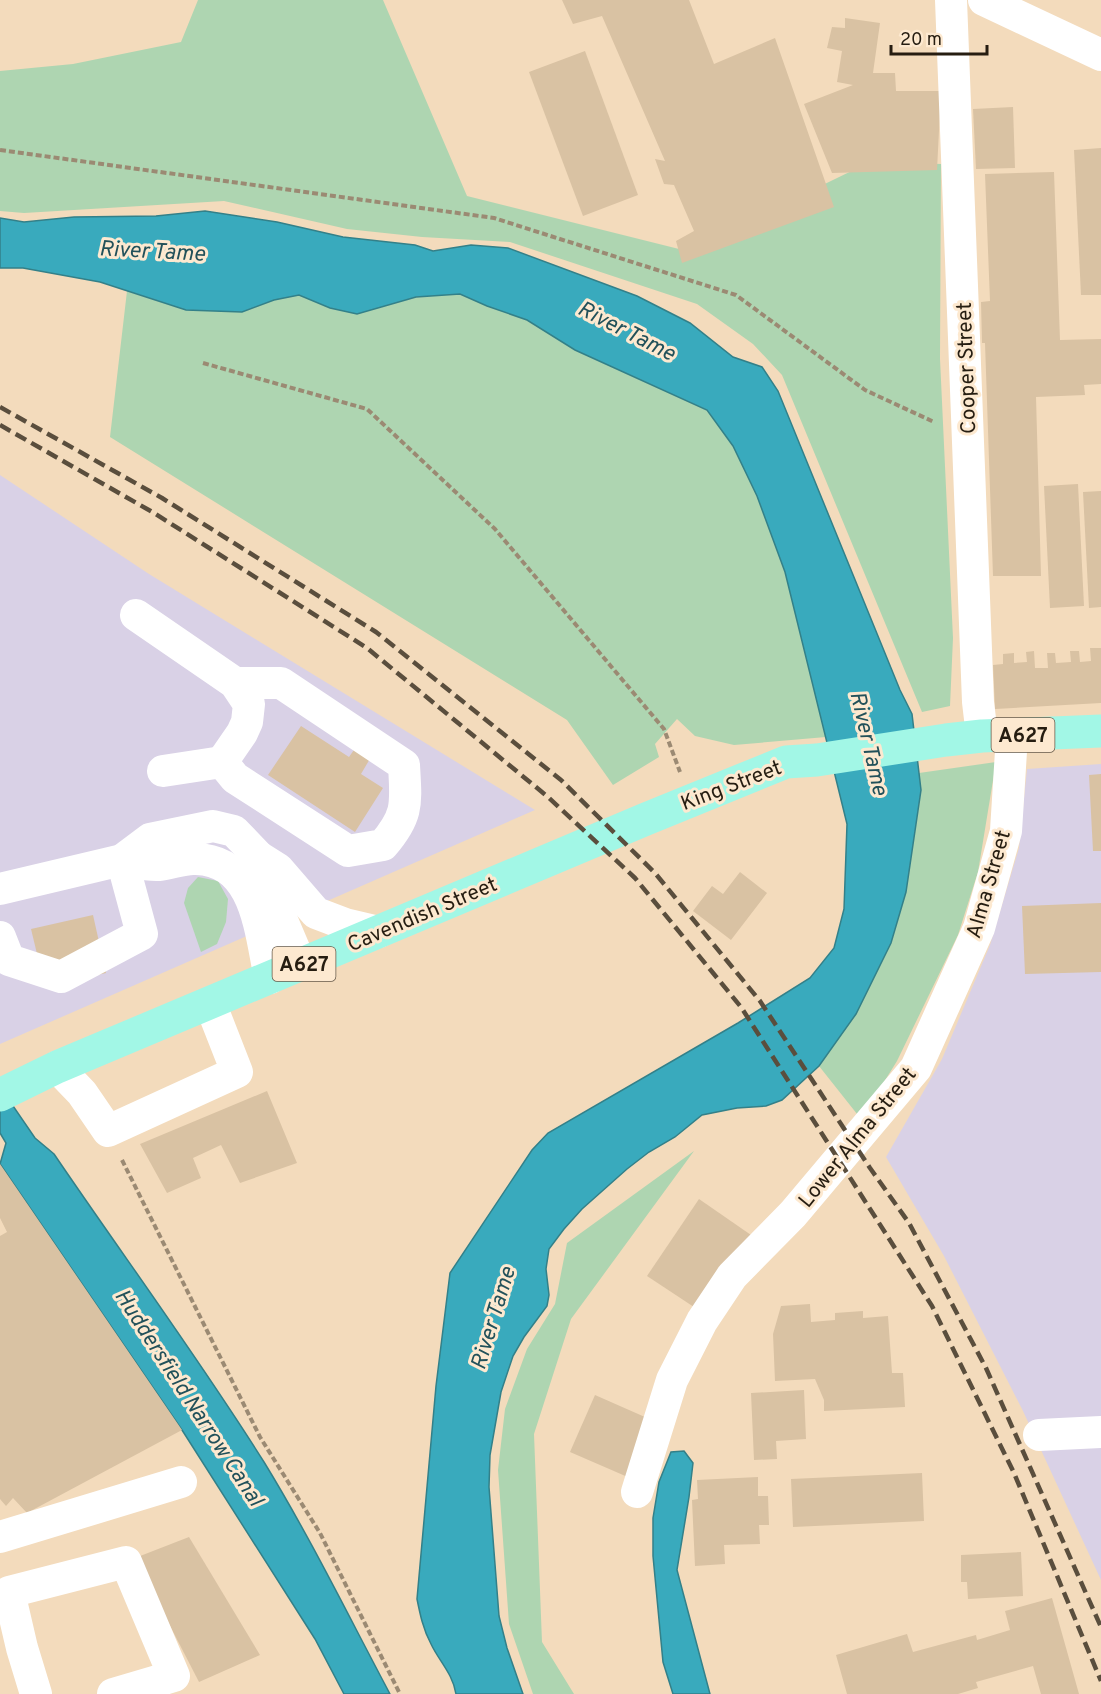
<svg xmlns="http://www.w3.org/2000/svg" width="1101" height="1694" viewBox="0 0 1101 1694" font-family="Overpass,sans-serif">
	<rect width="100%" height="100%" fill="#f3dbbc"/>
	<!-- commercial -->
	<g fill="#d9d1e6">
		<path d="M0 475 149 574 535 810 0 1044Z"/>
		<path d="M1101 764V1580L1023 1411 944 1256 886 1157 942 1059 990 945 1019 848 1027 769Z"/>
	</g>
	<!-- green -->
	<g fill="#aed5b1">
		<path d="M198 0H383L467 196 687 251 870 162 941 164 940 359 953 638 950 706 922 712 782 375 753 344 697 304 510 242 422 237 347 229 224 201 24 213 0 211V71L73 64 181 42Z"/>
		<path d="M127 291 186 310 242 312 274 300 299 295 330 308 357 314 416 297 460 294 487 306 527 320 575 350 707 410 733 446 757 496 785 572 826 737 734 745 695 736 677 719 655 744 659 757 613 785 567 720 110 437Z"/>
		<path d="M996 762 978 872 958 935 897 1061 861 1119 819 1066 856 1014 891 943 906 892 921 791 919 773Z"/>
		<path d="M198 877 218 881 228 899 226 922 217 944 201 952 184 903 188 888Z"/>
		<path d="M694 1151 571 1319 534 1434 542 1642 574 1694H533L509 1624 498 1470 505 1409 527 1349 555 1304 567 1243Z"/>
	</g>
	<!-- water -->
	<g fill="#39aabd" stroke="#338089" stroke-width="1.5">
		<path d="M205 211 277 222 343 237 415 245 433 251 471 245 508 248 637 296 690 323 733 357 762 367 778 391 900 690 912 714 921 790 906 892 891 943 856 1014 819 1066 782 1100 766 1106 737 1108 702 1115 675 1137 649 1152 627 1169 582 1209 564 1229 549 1249 546 1269 549 1295 547 1306 524 1337 513 1356 501 1392 490 1455 489 1487 499 1616 507 1648 523 1694H456C453 1674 439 1661 431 1644 423 1629 420 1614 417 1599L436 1386 450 1273 532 1150 548 1133 738 1023 810 978 834 948 844 909 847 824 785 572 757 496 733 446 707 410 575 350 527 320 487 306 460 294 416 297 357 314 330 308 299 295 274 300 242 312 186 310 100 282 23 268H0V218L24 222 74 217 156 216Z"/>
		<path d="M0 1087 35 1138 54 1154C124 1257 198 1357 264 1462 310 1537 349 1617 390 1694H344L315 1639 182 1430 0 1164 6 1143 0 1133Z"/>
		<path d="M684 1451 693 1463 689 1497 677 1570 710 1694H673L663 1662 653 1556V1518L659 1482 671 1452Z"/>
	</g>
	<!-- building -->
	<g fill="#d9c2a3">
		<path d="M562 0H689L714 64 775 38 834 207 682 263 676 241 694 231 674 185 664 184 655 159 665 161 602 16 573 24Z"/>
		<path d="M845 18 880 23 873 73H895L896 91H941L937 170 832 173 804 104 853 85 837 82 842 51 827 48 832 27 845 28Z"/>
		<path d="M585 51 638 195 583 216 529 72Z"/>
		<path d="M1013 107 1015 168 976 169 973 109Z"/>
		<path d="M1101 148V295H1081L1074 150Z"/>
		<path d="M1054 172 1060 340 1101 339V384L1084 385 1085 395 1036 397 1041 576H993L985 343H982L981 302 990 301 985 174Z"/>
		<path d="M1078 484 1084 606 1050 608 1044 486Z"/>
		<path d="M1101 491V607L1089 608 1083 492Z"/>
		<path d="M1090 648H1101V703L995 709 993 665 1003 664V654L1014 653V663L1027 662 1026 652 1034 651 1035 668H1048L1047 653H1055L1056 663 1071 662 1070 651H1079L1080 662 1091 661Z"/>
		<path d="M301 726 349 757 356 747 371 757 361 774 383 788 355 832 268 775Z"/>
		<path d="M1101 774V851H1093L1089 775Z"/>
		<path d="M740 872 767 893 731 940 693 911 712 886 723 894Z"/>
		<path d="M1101 903V972L1025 974 1022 906Z"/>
		<path d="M93 915 106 973 45 987 31 929Z"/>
		<path d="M267 1091 297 1163 240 1183 221 1145 193 1158 201 1178 167 1193 140 1144Z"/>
		<path d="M0 1164 182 1430 27 1513 13 1498 6 1506 0 1499V1236L7 1232 0 1218Z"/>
		<path d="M699 1199 751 1235 700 1311 647 1276Z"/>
		<path d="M810 1304 811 1322 835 1320V1313L863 1311V1318L888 1316 892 1373H903L905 1407 824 1411V1400L815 1379 775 1381 773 1334 781 1306Z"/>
		<path d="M804 1390 806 1439 776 1441 777 1459 754 1460 751 1393Z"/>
		<path d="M595 1395 654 1421 630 1478 570 1452Z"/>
		<path d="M922 1473 924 1521 793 1527 791 1479Z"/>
		<path d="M758 1477V1496H768L769 1525H759L760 1544 724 1545 725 1564 695 1566 692 1500 698 1499 697 1480Z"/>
		<path d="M189 1537 260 1655 199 1682 135 1558Z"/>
		<path d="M1021 1552 1023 1596 968 1599 967 1582H961V1555Z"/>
		<path d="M1052 1598 1079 1694H1041L1033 1666 976 1682 978 1688 958 1694H847L836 1655 907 1634 913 1652 976 1635 977 1640 1010 1630 1005 1611Z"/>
	</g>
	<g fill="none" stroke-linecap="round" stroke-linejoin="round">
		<!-- path -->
		<g stroke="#9b8a73" stroke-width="4" stroke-dasharray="6 3" stroke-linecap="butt">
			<path d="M0 150 494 218 736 295 865 390 934 422"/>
			<path d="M203 363 367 409 495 529 664 729 680 772"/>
			<path d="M122 1160 260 1437 320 1533 400 1694"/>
		</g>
		<!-- minor -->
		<g stroke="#fff" stroke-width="32">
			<path d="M951 0 978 702 982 736"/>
			<path d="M984 0 1101 55"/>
			<path d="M136 615 235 683 249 704 247 722 242 733 222 762"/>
			<path d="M163 771 222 762 235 778 348 851 383 845C409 815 406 803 404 765L281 683H235"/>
			<path d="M259 857 278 869 316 913 345 924 379 932"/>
			<path d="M122 860C134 862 148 866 159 865 171 864 184 858 196 859 257 861 260 932 270 978"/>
			<path d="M0 889 122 860 150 839 213 826 234 831 258 856 264 878 301 965"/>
			<path d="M0 937 9 960 61 977 142 934 122 860"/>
			<path d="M57 1067 82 1093 108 1131 237 1072 210 1003"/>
			<path d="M1039 1435 1101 1432"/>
			<path d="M637 1492 672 1380 702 1321 732 1276 793 1214 916 1068 979 928 1006 831 1012 735"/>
			<path d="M0 1537 181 1482"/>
			<path d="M36 1694 22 1648 9 1592 126 1562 174 1676 113 1694"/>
		</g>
		<!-- major -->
		<path stroke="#a2f7e6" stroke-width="33" d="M0 1095 57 1067 646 819 786 762 817 760 946 740 982 736 1101 731"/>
		<!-- rail -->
		<g stroke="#5a4e3d" stroke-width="4.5" stroke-dasharray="12 6" stroke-linecap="butt">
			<path d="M0 407 162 498 376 632 561 780 655 873 760 1001 870 1168 909 1223 986 1368 1101 1627"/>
			<path d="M0 425 154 513 367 648 548 797 635 878 741 1007 932 1306 1014 1473 1101 1681"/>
		</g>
	</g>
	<g text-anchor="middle" stroke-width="6" stroke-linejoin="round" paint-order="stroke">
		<!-- shield labels -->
		<g fill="#fde9d0" stroke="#665a4a" stroke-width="1.5">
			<rect x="991.5" y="718" width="63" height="34" rx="4.5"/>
			<rect x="272.5" y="947" width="63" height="34" rx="4.5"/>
		</g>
		<g font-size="20" font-weight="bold" fill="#261d11">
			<text x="1023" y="742">A627</text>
			<text x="304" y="971">A627</text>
		</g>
		<!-- street labels -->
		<g font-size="21" fill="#261d11" stroke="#fde9d0">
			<text transform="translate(966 368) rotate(-92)" y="7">Cooper Street</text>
			<text transform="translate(731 785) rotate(-21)" y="7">King Street</text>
			<text transform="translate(988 884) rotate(-74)" y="7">Alma Street</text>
			<text transform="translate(422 914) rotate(-23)" y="7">Cavendish Street</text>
			<text transform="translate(857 1137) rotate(-51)" y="7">Lower Alma Street</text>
		</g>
		<!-- water labels -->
		<g font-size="22" font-style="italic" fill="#22515a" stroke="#fde9d0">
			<text transform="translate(152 250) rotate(3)" y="8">River Tame</text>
			<text transform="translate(627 330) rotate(27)" y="8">River Tame</text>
			<text transform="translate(870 743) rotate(77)" y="8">River Tame</text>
			<text transform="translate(492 1318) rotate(-73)" y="8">River Tame</text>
			<text transform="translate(190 1397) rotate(57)" y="8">Huddersfield Narrow Canal</text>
		</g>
	</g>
	<!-- scale -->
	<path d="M891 45v9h96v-9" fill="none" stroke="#261d11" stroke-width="3"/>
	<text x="900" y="45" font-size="18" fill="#261d11" stroke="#fde9d0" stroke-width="4.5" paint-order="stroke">20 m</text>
</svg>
